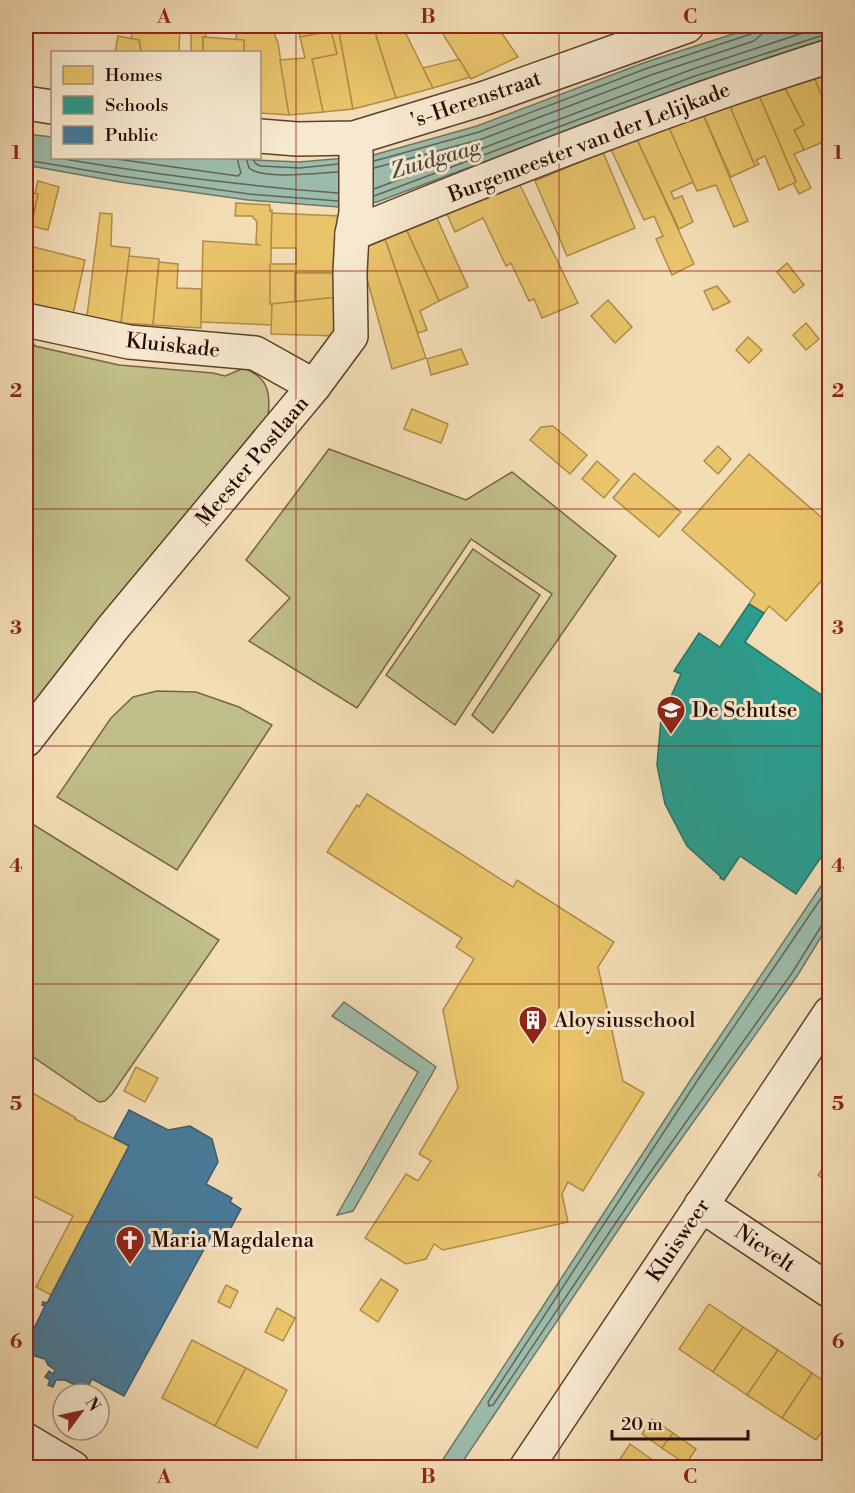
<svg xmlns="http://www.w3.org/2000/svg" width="855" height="1493" viewBox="0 0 855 1493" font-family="'Libre Bodoni',serif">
	<rect width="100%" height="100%" fill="#f3ddb5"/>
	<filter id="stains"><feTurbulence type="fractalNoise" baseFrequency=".00333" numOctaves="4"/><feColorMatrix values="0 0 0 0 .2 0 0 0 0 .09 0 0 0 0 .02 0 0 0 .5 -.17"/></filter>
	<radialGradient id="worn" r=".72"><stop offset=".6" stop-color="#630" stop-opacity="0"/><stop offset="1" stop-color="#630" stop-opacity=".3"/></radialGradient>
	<!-- green -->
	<g fill="#c1bf89" stroke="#766545" stroke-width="1.5">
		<path d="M26 333 35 346 119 365 213 373 225 376 244 368C268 378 271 392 268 416L26 721V619L33 605 26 601Z"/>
		<path d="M329 449 466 500 512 472 616 556 493 733 472 715 552 594 471 539 357 708 249 641 290 598 246 560Z"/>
		<path d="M473 549 540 595 455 725 386 675Z"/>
		<path d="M157 691 196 692 239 707 272 725 177 870 57 797 111 718 133 697Z"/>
		<path d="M26 820 219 940 112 1094 105 1101 99 1102 26 1052Z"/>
	</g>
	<!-- water -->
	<g fill="#9cbcab" stroke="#6e7567" stroke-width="1.5">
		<path d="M758 26H829V38L697 82 377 202 339 207 248 200 120 182 26 165V134L52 137V158H212L299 162 370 156 477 126 646 62Z"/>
		<path d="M829 874V924L797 976 647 1187 459 1467H438L694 1075Z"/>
		<path d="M344 1002 436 1067 353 1211 337 1215 418 1072 332 1016Z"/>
	</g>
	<!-- homes -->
	<g fill="#e9c46a" stroke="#b08c4a" stroke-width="1.5">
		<path d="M26 26H32L29 51H26Z"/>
		<path d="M148 26H180L179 52H141L139 40H131L132 32 149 30Z"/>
		<path d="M191 26H205L206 37H203V52H179H191Z"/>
		<path d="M237 26 272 28 278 43 289 115 260 113V52H244V40H236Z"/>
		<path d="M298 26H338L353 109 323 112 312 59 337 54 331 31 300 37Z"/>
		<path d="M338 26H377L379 30 375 32 396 98 353 109Z"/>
		<path d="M377 26H402L433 88 396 98 375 32 379 30Z"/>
		<path d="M438 26H497L518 57 471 79Z"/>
		<path d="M331 31 337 54 312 59 323 112 289 115 280 60 305 58 300 37Z"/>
		<path d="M118 36 139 40 141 52H115Z"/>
		<path d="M203 37 244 40V52H203Z"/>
		<path d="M459 59 470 77 433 88 423 68Z"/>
		<path d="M830 65V117L813 76Z"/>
		<path d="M811 69 830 117V161L823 142 804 150 794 130 804 125 780 79Z"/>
		<path d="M780 79 804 125 794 130 804 150 794 154 811 188 799 194 793 183 796 182 755 86Z"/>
		<path d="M755 86 796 182 779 190 765 156 756 160 759 164 755 166 726 97Z"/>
		<path d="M726 97 755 166 731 177 700 107Z"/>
		<path d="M700 107 748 221 734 227 716 185 697 191 666 121Z"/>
		<path d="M666 121 693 182 671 192 674 199 682 196 693 222 679 229 634 133Z"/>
		<path d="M634 133 694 264 672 275 656 239 663 236 654 216 644 220 608 143Z"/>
		<path d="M603 152 635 228 567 256 535 181Z"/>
		<path d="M38 181 59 187 48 230 31 226 38 194 35 193Z"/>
		<path d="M518 181 578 303 542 318 534 299 529 301 511 263 506 266 483 218 455 232 446 212Z"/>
		<path d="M26 191 38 194 26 249Z"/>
		<path d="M236 203 270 205V211L272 210 270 304H272V325L201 322 203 241 259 245 256 243 257 222 252 216H235Z"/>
		<path d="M100 213 112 214 111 246 130 248 121 323 87 316Z"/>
		<path d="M272 213 339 216 335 273H295V302L270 304V264H296V248H271Z"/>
		<path d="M436 216 468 287 439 301 406 229Z"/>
		<path d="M406 229 439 301 420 311 427 330 418 333 385 239Z"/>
		<path d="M385 239 426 358 392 369 359 250Z"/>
		<path d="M26 245 85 260 73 314 26 302Z"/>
		<path d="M129 256 159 259 153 325 121 323Z"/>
		<path d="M159 262 178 264 177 288 201 289V328L153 325Z"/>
		<path d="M787 263 804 285 794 293 777 272Z"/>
		<path d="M295 273H335L338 297 295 302Z"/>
		<path d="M717 286 730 302 713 310 704 291Z"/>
		<path d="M338 297V336L271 334 272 304Z"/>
		<path d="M608 300 632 327 615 343 591 316Z"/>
		<path d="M806 323 819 339 806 350 793 335Z"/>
		<path d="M748 337 762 350 749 363 736 350Z"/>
		<path d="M461 349 468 364 431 375 427 359Z"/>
		<path d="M412 409 448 424 441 443 404 429Z"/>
		<path d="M553 426 587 455 570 474 530 440 541 427Z"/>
		<path d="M718 446 731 459 718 474 704 461Z"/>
		<path d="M749 454 830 525V571L786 621 769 606 764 613 749 604 755 594 682 530Z"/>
		<path d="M597 461 619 480 604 498 582 479Z"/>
		<path d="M634 473 681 512 659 537 613 498Z"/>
		<path d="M367 794 513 887 517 880 614 942 598 967 623 1081 644 1093 583 1191 568 1182 562 1194 568 1222 443 1250 434 1244 426 1259 406 1264 365 1238 406 1174 418 1181 431 1161 419 1154 458 1088 443 1010 474 959 456 947 462 938 327 852 357 805 359 807Z"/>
		<path d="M136 1067 158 1078 145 1102 124 1091Z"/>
		<path d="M29 1091 76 1118 75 1119 129 1146 51 1295 36 1287 73 1216 27 1193 29 1188 26 1186V1093L28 1094Z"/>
		<path d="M830 1158V1183L818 1175Z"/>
		<path d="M381 1279 398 1290 378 1322 360 1310Z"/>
		<path d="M226 1285 238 1291 230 1308 218 1302Z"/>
		<path d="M709 1304 743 1327 713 1372 679 1349Z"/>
		<path d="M277 1308 295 1318 283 1341 265 1332Z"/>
		<path d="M743 1327 778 1350 747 1395 713 1372Z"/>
		<path d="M192 1340 246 1368 215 1426 162 1398Z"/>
		<path d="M778 1350 812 1373 782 1418 747 1395Z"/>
		<path d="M246 1368 287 1390 257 1448 215 1426Z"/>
		<path d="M812 1373 830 1385V1420L816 1440 782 1418Z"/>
		<path d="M652 1419 673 1433 662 1448 642 1434Z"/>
		<path d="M673 1433 696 1449 686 1464 662 1448Z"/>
		<path d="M630 1444 664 1468H614Z"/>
	</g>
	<!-- schools -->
	<path fill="#2a9d8f" stroke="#2a7164" stroke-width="1.5" d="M749 604 764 613 745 642 830 701V844L796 894 740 856 724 880 720 878 721 877 687 846 665 804 657 765 661 719 681 674 674 671 699 633 720 647Z"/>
	<!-- public -->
	<path fill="#457b9d" stroke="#3d596e" stroke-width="1.5" d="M129 1110 168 1130 190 1126 212 1139 218 1162 206 1184 232 1198 230 1202 241 1209 226 1237 214 1231 124 1396 92 1379 86 1391 91 1394H79L75 1385 65 1380H56L53 1387 48 1385 50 1380 45 1377 49 1371 53 1374 55 1370 48 1365 45 1359 35 1356 30 1349 29 1340 32 1331 29 1329 31 1326 34 1328 45 1306 42 1305 43 1302 47 1303 129 1146 114 1138Z"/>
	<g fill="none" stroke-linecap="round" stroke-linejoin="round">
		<!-- shore -->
		<g stroke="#636456" stroke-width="1.5">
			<path d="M58 158C151 174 244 186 338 193"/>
			<path d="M109 158 238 176 241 173 237 158"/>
			<path d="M246 158 249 168C263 180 319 173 338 172"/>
			<path d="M253 158 255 163 260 166 300 168 338 164"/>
			<path d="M26 160 121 176 249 194 338 201"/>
			<path d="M374 161 479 132 648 68 751 34 755 31 756 26"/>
			<path d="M374 168 482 139 651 75 754 41 762 34 764 26"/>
			<path d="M374 189 693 69 824 26"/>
			<path d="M374 196 695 76 830 33"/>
			<path d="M830 885 699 1078 488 1402 489 1406 493 1405 642 1184 792 973 822 925 830 922"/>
		</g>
		<!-- minor casing -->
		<g stroke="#5c402e" stroke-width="36">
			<g id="minor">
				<path d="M26 103 52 107"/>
				<path d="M260 136 297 139 354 138 485 98 687 26"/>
				<path d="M352 234C509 170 667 107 830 56"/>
				<path d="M26 320 129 342 255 353 314 386"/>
				<path d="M26 740 112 629 314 386 351 336 350 272 352 234 356 213V153L354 138"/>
				<path d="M701 1205 830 1291"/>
				<path d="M26 1440 73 1468"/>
				<path d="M526 1468 830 1013"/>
			</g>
		</g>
		<!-- minor -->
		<use href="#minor" stroke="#f7e9cf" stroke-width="33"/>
	</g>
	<!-- grid -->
	<path fill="none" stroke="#8f2418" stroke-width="1.5" stroke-opacity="0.55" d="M296 26V1468M559 26V1468M26 271H830M26 509H830M26 746H830M26 984H830M26 1222H830"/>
	<!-- icons -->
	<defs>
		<g id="school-pin" transform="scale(1.5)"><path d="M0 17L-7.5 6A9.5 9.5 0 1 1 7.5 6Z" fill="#8f2418" stroke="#f7e9cf"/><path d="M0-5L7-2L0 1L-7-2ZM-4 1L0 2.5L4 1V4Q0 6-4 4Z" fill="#fff"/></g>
		<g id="building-pin" transform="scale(1.5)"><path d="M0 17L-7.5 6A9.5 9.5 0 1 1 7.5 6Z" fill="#8f2418" stroke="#f7e9cf"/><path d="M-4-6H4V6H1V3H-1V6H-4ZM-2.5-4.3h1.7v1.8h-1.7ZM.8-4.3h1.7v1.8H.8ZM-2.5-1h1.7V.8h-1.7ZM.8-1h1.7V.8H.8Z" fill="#fff"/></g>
		<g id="church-pin" transform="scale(1.5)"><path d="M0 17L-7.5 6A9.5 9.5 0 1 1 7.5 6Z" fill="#8f2418" stroke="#f7e9cf"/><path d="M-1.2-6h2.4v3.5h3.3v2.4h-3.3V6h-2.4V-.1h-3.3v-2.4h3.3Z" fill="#fff"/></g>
	</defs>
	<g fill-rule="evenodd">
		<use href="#school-pin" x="671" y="710"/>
		<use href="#building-pin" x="533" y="1020"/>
		<use href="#church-pin" x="130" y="1240"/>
	</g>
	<g text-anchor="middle" stroke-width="6" stroke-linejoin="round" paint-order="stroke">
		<!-- street labels -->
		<g font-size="21" fill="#2a0b01" stroke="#f7e9cf">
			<text transform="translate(476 99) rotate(-19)" y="7">'s-Herenstraat</text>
			<text transform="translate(589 142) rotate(-21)" y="7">Burgemeester van der Lelijkade</text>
			<text transform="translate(173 345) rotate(6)" y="7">Kluiskade</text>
			<text transform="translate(252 461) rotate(-50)" y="7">Meester Postlaan</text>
			<text transform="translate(678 1240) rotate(-56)" y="7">Kluisweer</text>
			<text transform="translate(765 1248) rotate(34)" y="7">Nievelt</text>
		</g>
		<!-- poi labels -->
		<g font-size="21" fill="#2a0b01" stroke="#f7e9cf" text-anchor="start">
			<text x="692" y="717">De Schutse</text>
			<text x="554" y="1027">Aloysiusschool</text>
			<text x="151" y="1247">Maria Magdalena</text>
		</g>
		<!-- water labels -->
		<g font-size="22" font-style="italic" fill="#52493c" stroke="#f7e9cf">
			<text transform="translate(435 158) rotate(-16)" y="8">Zuidgaag</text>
		</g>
	</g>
	<!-- margin -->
	<rect width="855" height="1493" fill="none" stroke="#f3ddb5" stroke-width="66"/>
	<!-- legend -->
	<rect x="51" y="51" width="210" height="108" fill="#f7e9cf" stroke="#a5907d" stroke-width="1.5"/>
	<rect x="63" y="66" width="30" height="18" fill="#e9c46a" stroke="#a5907d" stroke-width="1.5"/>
	<text x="105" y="81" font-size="18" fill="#2a0b01">Homes</text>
	<rect x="63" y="96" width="30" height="18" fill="#2a9d8f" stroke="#a5907d" stroke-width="1.5"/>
	<text x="105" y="111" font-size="18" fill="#2a0b01">Schools</text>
	<rect x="63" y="126" width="30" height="18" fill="#457b9d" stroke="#a5907d" stroke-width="1.5"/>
	<text x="105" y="141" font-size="18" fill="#2a0b01">Public</text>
	<!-- north arrow -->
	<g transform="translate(81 1412) rotate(57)"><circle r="28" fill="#f7e9cf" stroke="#a5907d" stroke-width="1.5"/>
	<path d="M0-4.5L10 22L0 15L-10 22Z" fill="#8f2418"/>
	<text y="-9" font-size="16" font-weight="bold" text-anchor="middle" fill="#2a0b01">N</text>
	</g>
	<!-- scale -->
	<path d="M612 1430v9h136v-9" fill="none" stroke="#2a0b01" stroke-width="3"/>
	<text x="621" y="1430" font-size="18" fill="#2a0b01" stroke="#f7e9cf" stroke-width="4.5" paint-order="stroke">20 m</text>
	<rect x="33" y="33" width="789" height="1427" fill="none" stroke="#8f2418" stroke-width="2"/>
	<g font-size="20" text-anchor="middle" font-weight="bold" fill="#8f2418">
		<text x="164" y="23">A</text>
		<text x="428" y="23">B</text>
		<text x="690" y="23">C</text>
		<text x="16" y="159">1</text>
		<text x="838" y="159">1</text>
		<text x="16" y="397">2</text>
		<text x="838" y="397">2</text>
		<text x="16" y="634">3</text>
		<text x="838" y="634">3</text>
		<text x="16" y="872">4</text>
		<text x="838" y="872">4</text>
		<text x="16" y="1110">5</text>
		<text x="838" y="1110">5</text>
		<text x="16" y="1348">6</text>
		<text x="838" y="1348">6</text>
		<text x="164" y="1483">A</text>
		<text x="428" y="1483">B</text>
		<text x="690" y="1483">C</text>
	</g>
	<rect width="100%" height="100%" filter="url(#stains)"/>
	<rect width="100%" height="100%" fill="url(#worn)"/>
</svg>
